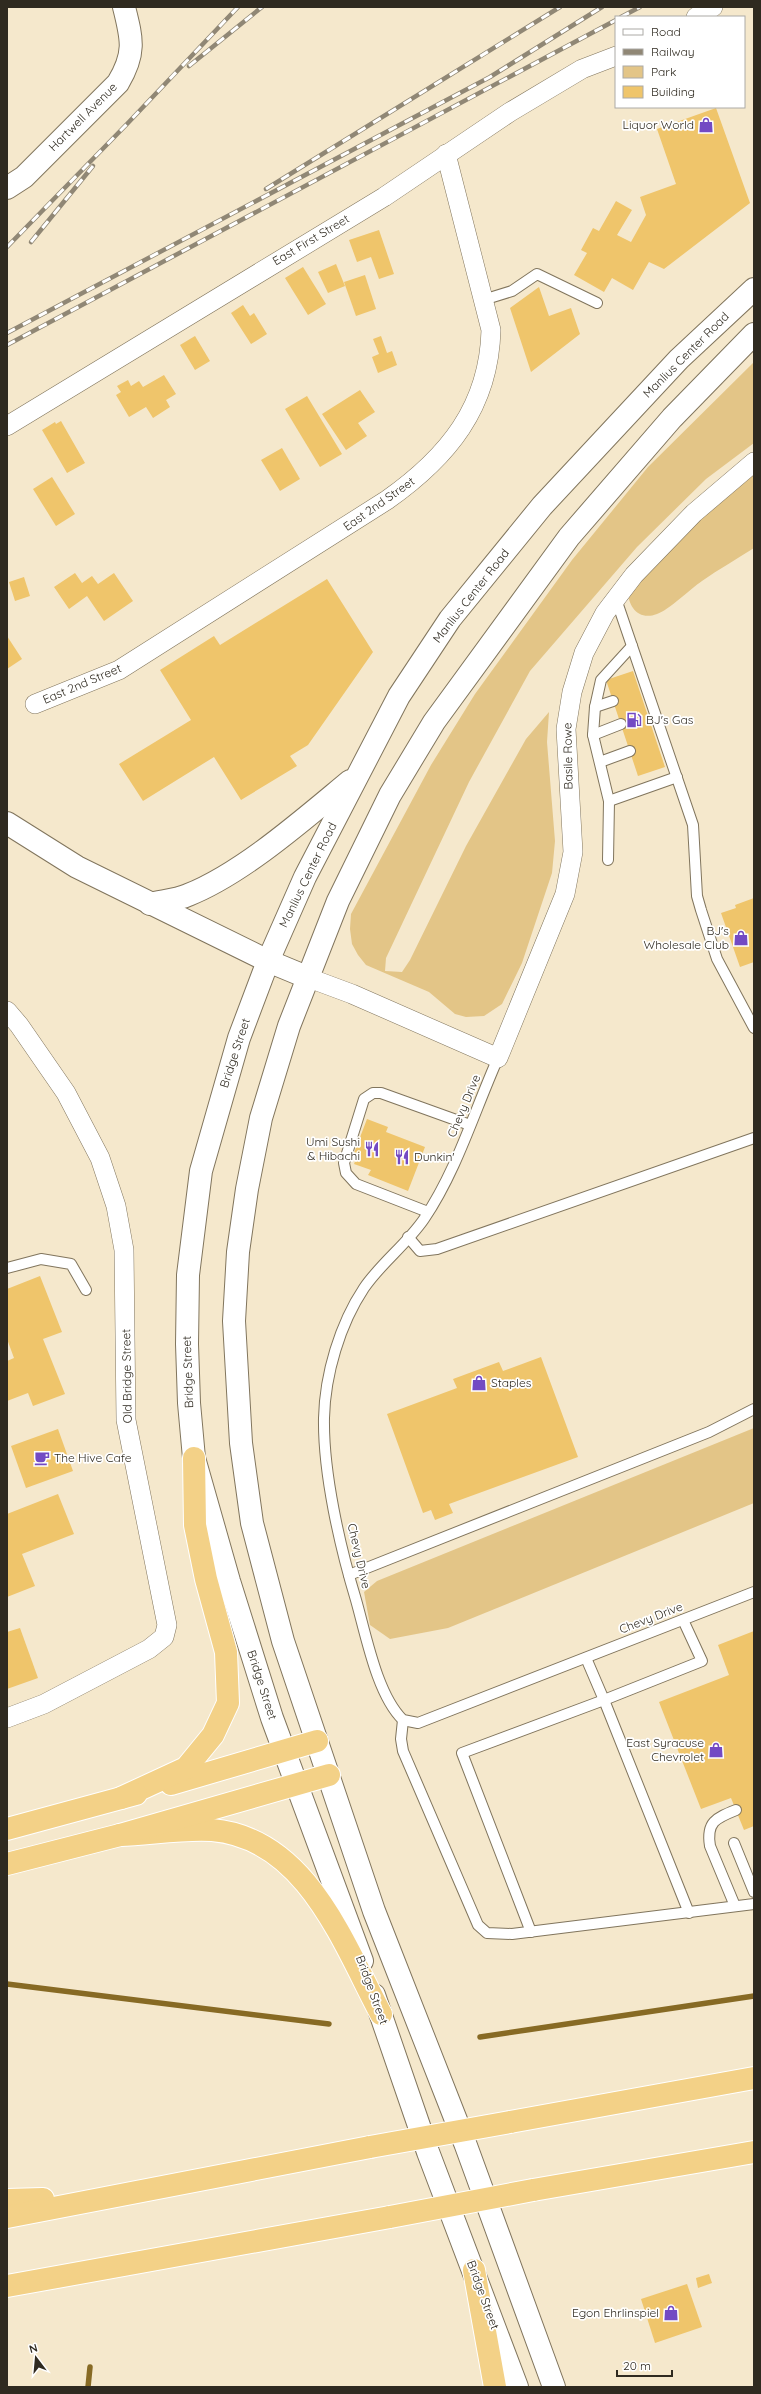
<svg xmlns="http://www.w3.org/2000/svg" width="761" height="2394" viewBox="0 0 761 2394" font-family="Quicksand,sans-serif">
	<rect width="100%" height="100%" fill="#f5e8cc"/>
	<!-- green -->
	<g fill="#e3c587">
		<path d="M754 362V443L706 479 637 547 530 671 469 782 386 958 385 971 402 972 410 960 466 846 526 739 549 712 547 742 555 841 552 873 522 963 502 1004 484 1016 466 1017 455 1014 429 992 366 965 358 955 352 944 350 929 351 914 431 765 475 694 572 560 648 467Z"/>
		<path d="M754 472V548C737 559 719 569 702 581 690 589 669 610 657 614 639 621 628 607 628 591L711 507Z"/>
		<path d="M754 1428V1503L448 1628 390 1639 370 1625 364 1592 377 1581Z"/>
	</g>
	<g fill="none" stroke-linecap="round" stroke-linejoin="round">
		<!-- stream -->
		<g stroke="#876a24" stroke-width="5.5">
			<path d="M7 1984 329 2024"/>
			<path d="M480 2037 754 1996"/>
			<path d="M88 2387 90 2367"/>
		</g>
	</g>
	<!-- building -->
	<g fill="#efc56b">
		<path d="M716 108 750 203 664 269 649 262 633 290 612 278 604 292 574 275 587 253 581 250 593 228 599 231 616 201 632 210 617 235 631 242 646 215 640 197 676 184 657 129Z"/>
		<path d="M379 230 394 274 379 279 371 257 357 262 349 240Z"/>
		<path d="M336 264 345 286 328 293 318 272Z"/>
		<path d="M303 267 326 304 308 315 285 278Z"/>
		<path d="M365 275 376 309 356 316 344 282Z"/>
		<path d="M539 287 549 316 571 308 580 334 531 372 510 308Z"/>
		<path d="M243 305 250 316 254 313 267 334 251 344 231 313Z"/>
		<path d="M195 336 210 361 195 370 180 345Z"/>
		<path d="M381 336 387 353 392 351 397 365 378 373 372 357 379 354 373 339Z"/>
		<path d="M164 375 176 394 166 400 170 407 153 418 146 407 129 417 116 395 121 392 117 386 128 380 131 386 139 381 143 387Z"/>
		<path d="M360 390 375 412 358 423 367 436 346 450 322 414Z"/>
		<path d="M307 396 342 454 320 467 285 409Z"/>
		<path d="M61 421 85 463 67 473 42 430 55 422 56 424Z"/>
		<path d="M282 448 300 479 280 491 261 460Z"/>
		<path d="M52 477 75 514 56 526 33 489Z"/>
		<path d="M75 573 82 583 92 576 98 584 114 573 133 601 104 621 87 596 69 609 54 587Z"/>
		<path d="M24 577 30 596 15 601 9 582Z"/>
		<path d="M327 579 373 652 308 745 290 756 297 766 241 800 214 757 143 801 119 764 191 720 160 670 214 636 220 645Z"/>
		<path d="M7 636 22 659 7 669Z"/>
		<path d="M633 671 665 767 638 776 606 680Z"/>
		<path d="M754 898V962L740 967 721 913 736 908 735 905Z"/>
		<path d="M367 1119 388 1127 386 1132 425 1147 408 1191 368 1175 371 1170 354 1164 358 1154 354 1153Z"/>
		<path d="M40 1276 62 1332 43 1339 65 1394 33 1406 28 1393 7 1401V1361L14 1358 7 1339V1289Z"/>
		<path d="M541 1357 578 1457 449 1504 453 1513 435 1520 431 1510 423 1513 387 1414 457 1388 453 1379 499 1362 503 1371Z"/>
		<path d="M58 1429 73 1471 26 1488 11 1446Z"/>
		<path d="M58 1494 74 1534 22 1554 35 1586 7 1597V1514Z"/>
		<path d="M20 1628 38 1678 7 1689V1632Z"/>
		<path d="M754 1631V1826L744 1830 731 1798 701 1809 659 1702 729 1675 718 1645Z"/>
		<path d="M709 2274 712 2283 698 2288 696 2278Z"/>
		<path d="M687 2284 702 2327 655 2343 641 2299Z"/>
	</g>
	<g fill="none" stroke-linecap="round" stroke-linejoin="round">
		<!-- service casing -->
		<g stroke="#81755d" stroke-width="12">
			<g id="service">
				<path d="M483 300 512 291 537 274 597 303"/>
				<path d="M616 599 693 825 697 896 701 910 717 959 754 1028"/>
				<path d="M595 707 613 701"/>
				<path d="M593 735 621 724"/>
				<path d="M600 762 630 751"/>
				<path d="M609 801 677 777"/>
				<path d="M608 860 609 801 593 735 595 707 601 680 632 646"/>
				<path d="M498 1058C474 1112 457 1170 424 1219 407 1244 381 1263 364 1288 340 1324 325 1374 324 1418 323 1473 340 1547 356 1600 366 1635 377 1695 403 1720L418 1723 754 1592"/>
				<path d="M428 1212 356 1184 346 1173 344 1163 364 1099 373 1093H381L470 1125"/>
				<path d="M408 1237 420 1251 437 1249 754 1138"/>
				<path d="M7 1268 41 1259 71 1264 86 1290"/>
				<path d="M349 1575 709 1432 754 1409"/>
				<path d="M586 1658 604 1700 702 1661 683 1620"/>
				<path d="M403 1720 401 1739 403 1751 478 1925 487 1933 512 1934 754 1904"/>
				<path d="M734 1843 754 1892"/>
				<path d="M735 1906 710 1846C706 1822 716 1818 736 1810"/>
				<path d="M531 1932 462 1753 604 1700 689 1913"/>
			</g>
		</g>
		<!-- minor casing -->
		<g stroke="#81755d" stroke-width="20">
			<g id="minor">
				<path d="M696 17 713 7"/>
				<path d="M7 426 384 197 510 112 582 69 616 56"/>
				<path d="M35 704 119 670 387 500C448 457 489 407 491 330L446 154"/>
				<path d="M309 978 352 994 498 1058 565 894 573 852 566 729 572 692 584 653 605 613 634 575 694 513 754 462"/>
				<path d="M7 1011 19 1025 66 1093 100 1158 116 1206 124 1250 126 1420 167 1625 164 1637 149 1649 44 1704 7 1718"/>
			</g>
		</g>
		<!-- tertiary casing -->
		<g stroke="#81755d" stroke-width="24">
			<path id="tertiary" d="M7 188 24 177 118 83C136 53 132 39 124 7"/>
		</g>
		<!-- secondary casing -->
		<g stroke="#81755d" stroke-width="24">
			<g id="secondary">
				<path d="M7 823 77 867 268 961 309 978"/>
				<path d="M150 904C162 901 177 900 188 895 243 873 304 819 350 781"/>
				<path d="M362 1961 272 1718 229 1581 194 1458 189 1403 187 1344 188 1275 201 1171 239 1038 268 961 305 877 399 696 450 619 542 506 679 359 754 289"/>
				<path d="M374 1995 428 2152 517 2387"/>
				<path d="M554 2387 465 2143 374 1911 283 1641 252 1523 241 1443 234 1321 238 1252 247 1189 261 1118 289 1026 338 901 390 795 434 722 569 537 672 418 754 334"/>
			</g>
		</g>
		<!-- motorway casing -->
		<g stroke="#fff" stroke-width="24">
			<g id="motorway">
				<path d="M171 1784 317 1741"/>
				<path d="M121 1798 186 1768 213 1735 228 1703 226 1652 206 1579 195 1525 194 1458"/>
				<path d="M7 1829 136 1794"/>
				<path d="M120 1835C149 1834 183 1828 212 1830 306 1838 343 1943 381 2014"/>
				<path d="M7 1864 120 1835 329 1775"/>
				<path d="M510 2122 754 2078"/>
				<path d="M533 2190 754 2152"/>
				<path d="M7 2200 43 2199"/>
				<path d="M7 2217 370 2147"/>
				<path d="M474 2270 495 2387"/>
				<path d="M7 2286 390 2217"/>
			</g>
		</g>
		<!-- service -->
		<use href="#service" stroke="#fff" stroke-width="10"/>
		<!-- minor -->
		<use href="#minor" stroke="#fff" stroke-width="19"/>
		<!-- tertiary -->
		<use href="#tertiary" stroke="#fff" stroke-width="22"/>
		<!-- secondary -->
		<use href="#secondary" stroke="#fff" stroke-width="22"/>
		<!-- motorway -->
		<use href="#motorway" stroke="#f3d187" stroke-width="22"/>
		<!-- rail casing -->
		<g stroke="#908775" stroke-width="4.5">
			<g id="rail">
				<path d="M621 17 640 7"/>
				<path d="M189 66 262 7"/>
				<path d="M266 189 560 7"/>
				<path d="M31 242 93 166"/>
				<path d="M7 247 127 124 238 7"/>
				<path d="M7 333 490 77 602 7"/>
				<path d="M7 345 616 20"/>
			</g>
		</g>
		<!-- rail -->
		<use href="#rail" stroke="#fff" stroke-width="3" stroke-dasharray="9" stroke-linecap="butt"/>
		<!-- motorway-bridge casing -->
		<g stroke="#fff" stroke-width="24" stroke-linecap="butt">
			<g id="motorway-bridge">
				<path d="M370 2147 510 2122"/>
				<path d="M390 2217 533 2190"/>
			</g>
		</g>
		<!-- motorway-bridge -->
		<use href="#motorway-bridge" stroke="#f3d187" stroke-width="22"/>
	</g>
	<!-- icons -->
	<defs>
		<g id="shop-bare" transform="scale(1.2)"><path d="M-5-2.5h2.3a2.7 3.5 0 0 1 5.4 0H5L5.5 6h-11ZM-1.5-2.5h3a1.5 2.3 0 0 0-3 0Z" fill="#734ac3" stroke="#fff" stroke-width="2.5" paint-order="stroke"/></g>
		<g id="fuel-bare" transform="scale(1.2)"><path d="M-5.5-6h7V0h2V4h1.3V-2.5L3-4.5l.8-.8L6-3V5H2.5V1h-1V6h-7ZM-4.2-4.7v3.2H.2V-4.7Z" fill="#734ac3" stroke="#fff" stroke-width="2.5" paint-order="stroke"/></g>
		<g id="restaurant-bare" transform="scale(1.2)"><path d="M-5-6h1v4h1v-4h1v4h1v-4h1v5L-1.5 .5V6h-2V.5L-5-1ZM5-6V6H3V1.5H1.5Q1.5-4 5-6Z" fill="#734ac3" stroke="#fff" stroke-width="2.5" paint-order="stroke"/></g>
		<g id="cafe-bare" transform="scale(1.2)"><path d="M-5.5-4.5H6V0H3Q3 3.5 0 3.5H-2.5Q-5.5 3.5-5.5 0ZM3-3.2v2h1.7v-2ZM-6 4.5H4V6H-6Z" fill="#734ac3" stroke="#fff" stroke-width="2.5" paint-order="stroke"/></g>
	</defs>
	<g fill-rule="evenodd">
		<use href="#shop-bare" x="706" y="125"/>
		<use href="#fuel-bare" x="634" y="720"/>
		<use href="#shop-bare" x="741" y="938"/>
		<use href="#restaurant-bare" x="372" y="1149"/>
		<use href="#restaurant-bare" x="402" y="1157"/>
		<use href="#shop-bare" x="479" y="1383"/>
		<use href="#cafe-bare" x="42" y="1458"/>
		<use href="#shop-bare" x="716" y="1750"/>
		<use href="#shop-bare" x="671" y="2313"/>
	</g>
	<g text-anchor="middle" stroke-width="3.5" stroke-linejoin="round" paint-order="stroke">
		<!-- street labels -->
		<g font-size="12" fill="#2f2a20" stroke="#fff">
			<text transform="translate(83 117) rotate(-45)" y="4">Hartwell Avenue</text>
			<text transform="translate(311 240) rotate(-31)" y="4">East First Street</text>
			<text transform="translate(686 355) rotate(-45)" y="4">Manlius Center Road</text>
			<text transform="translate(379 504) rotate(-35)" y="4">East 2nd Street</text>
			<text transform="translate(471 596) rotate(-52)" y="4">Manlius Center Road</text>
			<text transform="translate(82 684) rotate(-23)" y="4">East 2nd Street</text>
			<text transform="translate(568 756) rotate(-91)" y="4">Basile Rowe</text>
			<text transform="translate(308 875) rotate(-64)" y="4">Manlius Center Road</text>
			<text transform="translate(235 1053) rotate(-72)" y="4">Bridge Street</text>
			<text transform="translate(464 1106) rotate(-67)" y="4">Chevy Drive</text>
			<text transform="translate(188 1372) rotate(-92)" y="4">Bridge Street</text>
			<text transform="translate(127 1376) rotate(-91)" y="4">Old Bridge Street</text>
			<text transform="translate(359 1556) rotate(77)" y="4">Chevy Drive</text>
			<text transform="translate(651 1618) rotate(-21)" y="4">Chevy Drive</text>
			<text transform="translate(262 1685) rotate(72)" y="4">Bridge Street</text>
			<text transform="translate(372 1990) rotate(70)" y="4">Bridge Street</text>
			<text transform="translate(483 2295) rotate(70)" y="4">Bridge Street</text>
		</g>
		<!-- poi labels -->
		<g font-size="12" fill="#2f2a20" stroke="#fff" text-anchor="end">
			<text x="694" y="129">Liquor World</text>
			<text x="646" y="724" text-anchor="start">BJ's Gas</text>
			<text x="729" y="935">BJ's<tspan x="729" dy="14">Wholesale Club</tspan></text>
			<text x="360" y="1146">Umi Sushi<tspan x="360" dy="14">&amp; Hibachi</tspan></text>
			<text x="414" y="1161" text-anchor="start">Dunkin'</text>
			<text x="491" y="1387" text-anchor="start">Staples</text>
			<text x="54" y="1462" text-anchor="start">The Hive Cafe</text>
			<text x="704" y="1747">East Syracuse<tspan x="704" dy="14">Chevrolet</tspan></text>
			<text x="659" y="2317">Egon Ehrlinspiel</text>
		</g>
	</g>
	<!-- border -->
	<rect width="761" height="2394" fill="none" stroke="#2f2a20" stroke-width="16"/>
	<!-- legend -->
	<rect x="615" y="16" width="130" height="92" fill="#ffffff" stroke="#acaaa6"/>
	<rect x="623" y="29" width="20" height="6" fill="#ffffff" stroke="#acaaa6"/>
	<text x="651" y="36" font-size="12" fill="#2f2a20">Road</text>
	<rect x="623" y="49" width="20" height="6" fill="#908775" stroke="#acaaa6"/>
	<text x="651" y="56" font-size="12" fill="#2f2a20">Railway</text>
	<rect x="623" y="66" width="20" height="12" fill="#e3c587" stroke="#acaaa6"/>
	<text x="651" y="76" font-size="12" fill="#2f2a20">Park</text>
	<rect x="623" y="86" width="20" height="12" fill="#efc56b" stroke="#acaaa6"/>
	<text x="651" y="96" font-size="12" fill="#2f2a20">Building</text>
	<!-- north arrow -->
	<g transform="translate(36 2358) rotate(344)" stroke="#ffffff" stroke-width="3" paint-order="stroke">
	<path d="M0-3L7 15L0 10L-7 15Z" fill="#2f2a20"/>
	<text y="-6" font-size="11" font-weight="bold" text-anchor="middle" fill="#2f2a20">N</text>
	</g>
	<!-- scale -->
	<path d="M617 2370v6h55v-6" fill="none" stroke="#2f2a20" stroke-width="2"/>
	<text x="623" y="2370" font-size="12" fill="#2f2a20" stroke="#ffffff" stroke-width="3" paint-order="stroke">20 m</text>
</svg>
